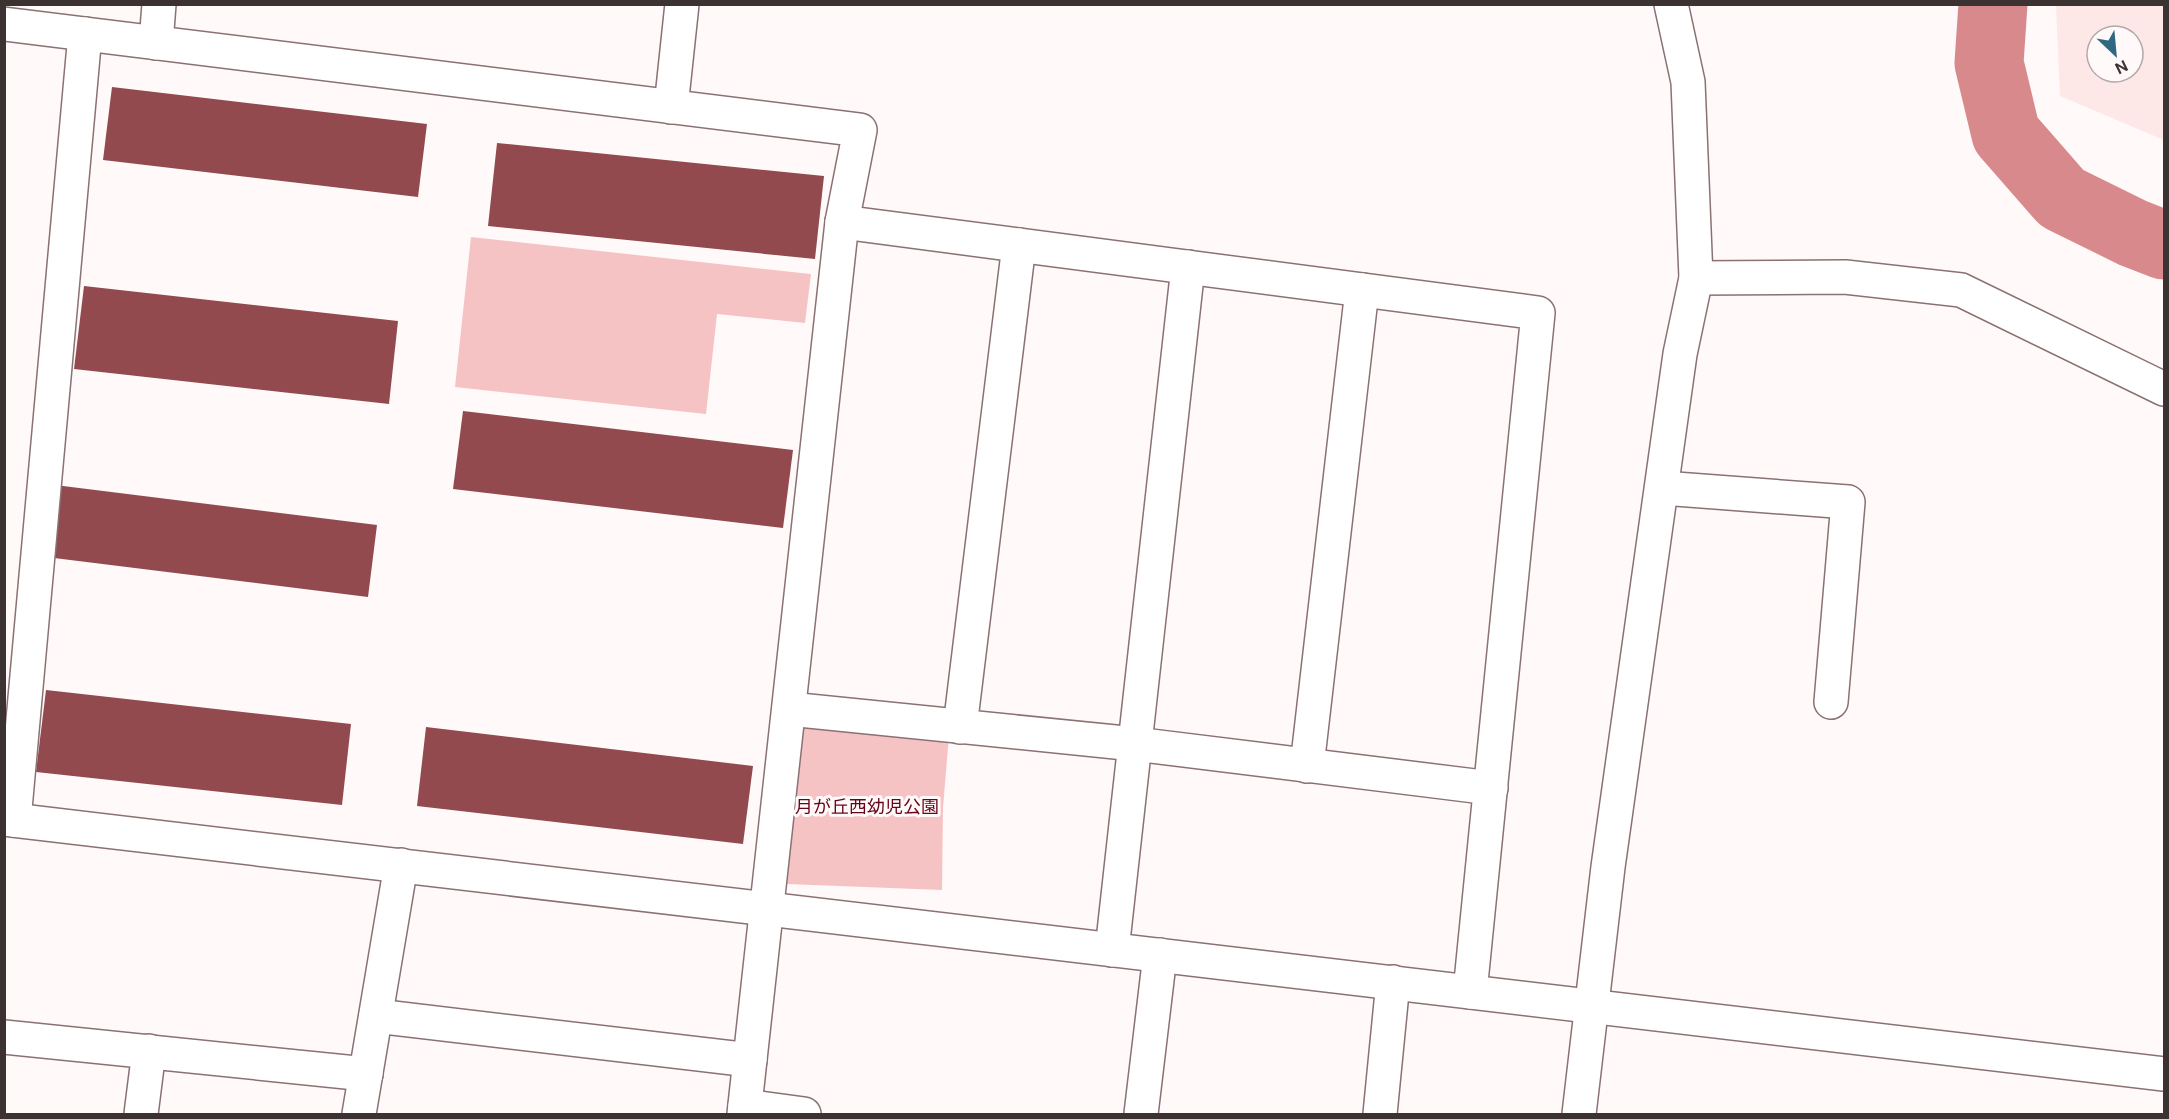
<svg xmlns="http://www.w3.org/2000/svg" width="2169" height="1119" viewBox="0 0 2169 1119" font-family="'DM Sans','Noto Sans JP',sans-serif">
	<rect width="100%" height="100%" fill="#fff9f9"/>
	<!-- built -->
	<path fill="#fee7e7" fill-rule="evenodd" d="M2056 5H2164V140L2060 96ZM2097 36H2133V72H2097Z"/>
	<!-- park -->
	<g fill="#f6c3c4">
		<path d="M471 237 811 274 805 323 717 314 706 414 455 387Z"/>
		<path d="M797 723 949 735 943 808 942 890 787 884Z"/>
	</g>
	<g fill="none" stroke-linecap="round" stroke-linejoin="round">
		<!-- river -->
		<path stroke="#d8898b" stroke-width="69" d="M1993 4 1989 63 2006 134 2062 198 2133 233 2164 245"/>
	</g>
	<!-- building -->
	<g fill="#924a4e">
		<path d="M112 87 427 124 418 197 103 160Z"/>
		<path d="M497 143 824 176 815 259 488 226Z"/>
		<path d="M84 286 398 321 389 404 74 369Z"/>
		<path d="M463 411 793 450 783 528 453 489Z"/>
		<path d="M55 485 377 525 368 597 46 557Z"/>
		<path d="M46 690 351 724 342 805 36 772Z"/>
		<path d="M426 727 753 766 743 844 417 806Z"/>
	</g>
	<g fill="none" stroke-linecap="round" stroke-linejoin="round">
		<!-- minor casing -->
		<g stroke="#8a7172" stroke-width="36">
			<g id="minor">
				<path d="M156 43 159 4"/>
				<path d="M671 107 682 4"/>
				<path d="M842 222 1538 313 1470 992"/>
				<path d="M1696 278 1845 277 1961 290 2164 389"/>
				<path d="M1662 488 1848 502 1831 702"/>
				<path d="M789 709 1135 744 1491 788"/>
				<path d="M960 727 1019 245"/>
				<path d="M1307 766 1362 290"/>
				<path d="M14 820 85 34"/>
				<path d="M1112 950 1188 267"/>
				<path d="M376 1016 750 1060"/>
				<path d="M4 1037 366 1074"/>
				<path d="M745 1106 804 1114"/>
				<path d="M141 1114 149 1051"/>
				<path d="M359 1114 401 865"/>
				<path d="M1141 1114 1160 955"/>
				<path d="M1380 1114 1393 982"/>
				<path d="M1579 1114 1608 867 1680 354 1696 278 1688 82 1671 4"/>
			</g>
		</g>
		<!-- tertiary casing -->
		<g stroke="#8a7172" stroke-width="36">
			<g id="tertiary">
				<path d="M4 24 860 130 842 222 744 1114"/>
				<path d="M4 819 2164 1074"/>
			</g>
		</g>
		<!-- minor -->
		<use href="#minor" stroke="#fff" stroke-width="33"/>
		<!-- tertiary -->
		<use href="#tertiary" stroke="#fff" stroke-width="33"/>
	</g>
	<g text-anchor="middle" stroke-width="6" stroke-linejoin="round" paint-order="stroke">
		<!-- park labels -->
		<g font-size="18" fill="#66041a" stroke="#fff9f9">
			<text x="867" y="813">月が丘西幼児公園</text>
		</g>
	</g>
	<!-- border -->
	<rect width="2169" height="1119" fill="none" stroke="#3d3232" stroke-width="12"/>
	<!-- north arrow -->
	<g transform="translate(2115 54) rotate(154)"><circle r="28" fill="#fff9f9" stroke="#b1a9a9" stroke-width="1.5"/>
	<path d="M0-4.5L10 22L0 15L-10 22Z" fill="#2e6981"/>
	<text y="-9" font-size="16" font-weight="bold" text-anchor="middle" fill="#3d3232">N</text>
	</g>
</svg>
